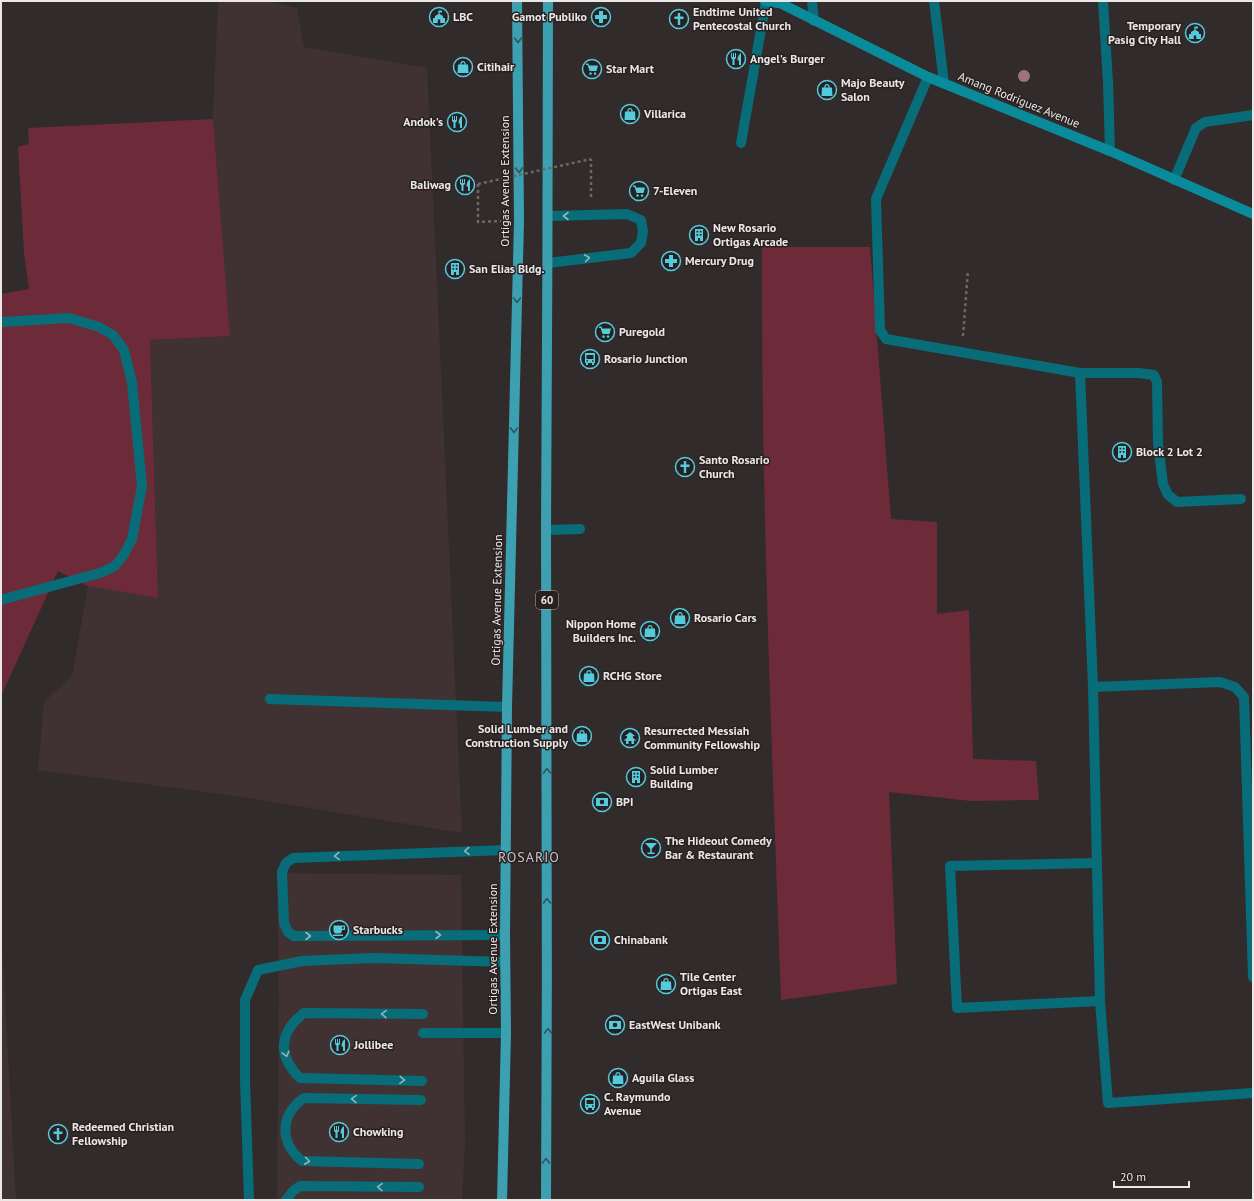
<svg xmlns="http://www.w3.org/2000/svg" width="1254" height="1201" viewBox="0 0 1254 1201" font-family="'PT Sans',sans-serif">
	<rect width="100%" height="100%" fill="#322b2c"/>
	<!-- built -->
	<g fill="#403233">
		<path d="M218 1H268L297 8 304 47 427 68 462 833 237 796 38 770 44 702 72 676 88 586 158 598 150 340 230 336 213 119Z"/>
		<path d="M277 873 461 875 465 1143 462 1200H277L279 1000Z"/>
		<path d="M1 930 16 1200H1Z"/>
	</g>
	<!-- green -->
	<g fill="#6d2b39">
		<path d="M213 119 230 336 150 340 158 598 88 586 58 571 2 694 1 705V294L29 289 24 253 18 147 29 144 28 128Z"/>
		<path d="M762 247H870L891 519 937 522V614L969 610 973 759 1036 761 1039 800 971 801 889 792 897 984 781 1000C772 749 761 498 762 247Z"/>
	</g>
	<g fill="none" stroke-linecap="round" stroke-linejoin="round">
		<!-- path -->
		<g stroke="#6d6767" stroke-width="2.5" stroke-dasharray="3 3" stroke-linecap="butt">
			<path d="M478 184V222L501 221"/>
			<path d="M591 197V159"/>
			<path d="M963 336 968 270"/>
		</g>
		<!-- service -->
		<g stroke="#086c79" stroke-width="10">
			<path d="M812 1 814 21"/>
			<path d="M934 1 944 83"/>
			<path d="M1103 1 1108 82 1110 151"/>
			<path d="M741 143 766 1"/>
			<path d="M1174 180 1196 128 1205 122 1253 115"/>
			<path d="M548 263 631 253 641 243 643 231 641 220 627 214 548 216"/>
			<path d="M1 322 69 318 99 327 113 335 124 350 132 383 142 486 132 539 123 556 115 566 100 573 1 600"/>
			<path d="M546 530 580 529"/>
			<path d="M270 699 507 707"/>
			<path d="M505 935 294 936 288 932 284 923 282 872 286 863 293 858 506 850"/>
			<path d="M423 1033H506"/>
			<path d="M422 1081 300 1078C277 1056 279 1032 304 1013L423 1014"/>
			<path d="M419 1164 302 1161C279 1142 280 1115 304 1098L421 1100"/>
			<path d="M249 1200 245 1080V1000L258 970 302 961 374 958 505 962"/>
			<path d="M286 1200 293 1191 300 1186 419 1187"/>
		</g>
		<!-- minor -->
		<g stroke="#086c79" stroke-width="10">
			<path d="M928 77 876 199 880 330 886 339 1080 373H1139L1154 375 1157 382 1158 443 1163 484 1168 495 1177 502 1241 499"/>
			<path d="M1080 373 1093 687 1100 1001 1108 1103 1253 1093"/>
			<path d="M1093 687 1220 682 1235 687 1244 697 1253 977"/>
			<path d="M1096 863 950 866 957 1008 1100 1001"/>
		</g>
		<!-- secondary -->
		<g stroke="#098b9c" stroke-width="10">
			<path d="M765 1 778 3"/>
			<path d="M776 1 928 77 1110 151 1253 214"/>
		</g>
		<!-- primary -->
		<g stroke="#3da0b1" stroke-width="10">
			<path d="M502 1200 506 1033 505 935 507 707 519 221 517 1"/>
			<path d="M546 1200C548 977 546 754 546 531 546 354 549 178 548 1"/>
		</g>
		<!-- path-bridge -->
		<path stroke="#6d6767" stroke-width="2.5" stroke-dasharray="3 3" stroke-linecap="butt" d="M478 184 591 159"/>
	</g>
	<!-- trees -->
	<circle fill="#9f7278" cx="1024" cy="76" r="6"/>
	<!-- one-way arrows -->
	<defs><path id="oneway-chevron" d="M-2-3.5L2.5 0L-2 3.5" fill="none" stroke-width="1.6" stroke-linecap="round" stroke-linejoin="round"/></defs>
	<g stroke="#30545b">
		<use href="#oneway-chevron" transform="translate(518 40) rotate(89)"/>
		<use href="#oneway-chevron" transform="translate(519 170) rotate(89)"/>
		<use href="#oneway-chevron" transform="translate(517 300) rotate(91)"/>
		<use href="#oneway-chevron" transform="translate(514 430) rotate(91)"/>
		<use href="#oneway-chevron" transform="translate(547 771) rotate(-90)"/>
		<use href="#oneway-chevron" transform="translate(547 901) rotate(-90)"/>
		<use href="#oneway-chevron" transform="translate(548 1031) rotate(-89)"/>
		<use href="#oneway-chevron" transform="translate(546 1161) rotate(-89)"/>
	</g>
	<g stroke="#91b6bb">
		<use href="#oneway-chevron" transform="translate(566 216) rotate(180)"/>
		<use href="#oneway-chevron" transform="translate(587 258) rotate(-8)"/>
		<use href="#oneway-chevron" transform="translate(467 851) rotate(178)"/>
		<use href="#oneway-chevron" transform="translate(337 856) rotate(178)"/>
		<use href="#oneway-chevron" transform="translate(438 935)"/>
		<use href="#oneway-chevron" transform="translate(308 936)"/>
		<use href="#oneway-chevron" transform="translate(384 1014) rotate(-179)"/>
		<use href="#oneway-chevron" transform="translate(286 1054) rotate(76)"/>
		<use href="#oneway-chevron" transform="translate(402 1080) rotate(2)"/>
		<use href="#oneway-chevron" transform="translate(354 1099) rotate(-179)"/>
		<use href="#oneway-chevron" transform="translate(307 1161) rotate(7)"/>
		<use href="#oneway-chevron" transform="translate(380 1187) rotate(-179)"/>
	</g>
	<!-- icons -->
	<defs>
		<g id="civic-ring" transform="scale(1)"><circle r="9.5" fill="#282122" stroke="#54cadd" stroke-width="1.5"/><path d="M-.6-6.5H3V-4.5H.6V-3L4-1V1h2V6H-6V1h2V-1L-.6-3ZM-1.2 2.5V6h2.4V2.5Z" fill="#54cadd"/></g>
		<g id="pharmacy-ring" transform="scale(1)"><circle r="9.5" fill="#282122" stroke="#54cadd" stroke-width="1.5"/><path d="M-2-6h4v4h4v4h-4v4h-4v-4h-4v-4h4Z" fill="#54cadd"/></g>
		<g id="church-ring" transform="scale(1)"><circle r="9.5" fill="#282122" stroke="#54cadd" stroke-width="1.5"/><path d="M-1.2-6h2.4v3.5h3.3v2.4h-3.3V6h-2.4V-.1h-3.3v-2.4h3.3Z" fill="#54cadd"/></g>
		<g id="restaurant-ring" transform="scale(1)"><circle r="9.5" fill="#282122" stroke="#54cadd" stroke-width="1.5"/><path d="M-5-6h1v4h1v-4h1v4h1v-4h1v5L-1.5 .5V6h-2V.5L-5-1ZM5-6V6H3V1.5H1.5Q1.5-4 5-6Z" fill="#54cadd"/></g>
		<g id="shop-ring" transform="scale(1)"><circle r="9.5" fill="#282122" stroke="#54cadd" stroke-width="1.5"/><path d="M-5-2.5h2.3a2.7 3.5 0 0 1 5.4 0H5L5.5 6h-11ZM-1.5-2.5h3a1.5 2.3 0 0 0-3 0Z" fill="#54cadd"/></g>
		<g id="supermarket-ring" transform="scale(1)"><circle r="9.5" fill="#282122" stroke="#54cadd" stroke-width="1.5"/><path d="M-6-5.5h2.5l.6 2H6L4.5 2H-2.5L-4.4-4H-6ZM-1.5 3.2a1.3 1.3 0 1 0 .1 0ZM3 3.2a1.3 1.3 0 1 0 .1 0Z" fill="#54cadd"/></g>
		<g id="building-ring" transform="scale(1)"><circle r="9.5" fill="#282122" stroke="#54cadd" stroke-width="1.5"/><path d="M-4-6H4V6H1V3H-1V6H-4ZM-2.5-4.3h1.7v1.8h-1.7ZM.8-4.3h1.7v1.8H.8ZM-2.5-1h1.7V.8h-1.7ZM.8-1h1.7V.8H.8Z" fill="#54cadd"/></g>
		<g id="bus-ring" transform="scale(1)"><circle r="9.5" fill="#282122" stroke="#54cadd" stroke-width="1.5"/><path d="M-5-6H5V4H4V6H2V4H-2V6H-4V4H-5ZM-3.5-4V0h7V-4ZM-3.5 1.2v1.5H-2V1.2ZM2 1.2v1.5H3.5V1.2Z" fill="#54cadd"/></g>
		<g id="temple-ring" transform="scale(1)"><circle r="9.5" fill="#282122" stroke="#54cadd" stroke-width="1.5"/><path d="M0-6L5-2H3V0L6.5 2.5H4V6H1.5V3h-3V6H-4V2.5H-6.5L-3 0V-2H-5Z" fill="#54cadd"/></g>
		<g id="bank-ring" transform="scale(1)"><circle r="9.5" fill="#282122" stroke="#54cadd" stroke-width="1.5"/><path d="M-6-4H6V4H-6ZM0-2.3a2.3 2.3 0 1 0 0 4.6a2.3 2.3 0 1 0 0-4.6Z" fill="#54cadd"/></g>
		<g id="bar-ring" transform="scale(1)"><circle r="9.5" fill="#282122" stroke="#54cadd" stroke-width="1.5"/><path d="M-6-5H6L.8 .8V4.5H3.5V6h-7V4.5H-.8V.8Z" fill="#54cadd"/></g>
		<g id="cafe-ring" transform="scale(1)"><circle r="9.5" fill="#282122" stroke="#54cadd" stroke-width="1.5"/><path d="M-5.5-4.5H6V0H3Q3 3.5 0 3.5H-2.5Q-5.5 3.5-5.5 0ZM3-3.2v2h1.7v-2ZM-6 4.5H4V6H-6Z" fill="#54cadd"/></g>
	</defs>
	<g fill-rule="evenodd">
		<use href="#civic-ring" x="439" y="17"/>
		<use href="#pharmacy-ring" x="601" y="17"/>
		<use href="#church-ring" x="679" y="19"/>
		<use href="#civic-ring" x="1195" y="33"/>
		<use href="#restaurant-ring" x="736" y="59"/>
		<use href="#shop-ring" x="463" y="67"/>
		<use href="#supermarket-ring" x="592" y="69"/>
		<use href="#shop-ring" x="827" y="90"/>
		<use href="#shop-ring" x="630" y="114"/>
		<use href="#restaurant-ring" x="457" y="122"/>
		<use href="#restaurant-ring" x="465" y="185"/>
		<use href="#supermarket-ring" x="639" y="191"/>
		<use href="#building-ring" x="699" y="235"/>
		<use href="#pharmacy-ring" x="671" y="261"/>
		<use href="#building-ring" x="455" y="269"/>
		<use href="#supermarket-ring" x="605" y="332"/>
		<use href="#bus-ring" x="590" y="359"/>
		<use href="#building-ring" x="1122" y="452"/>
		<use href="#church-ring" x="685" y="467"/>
		<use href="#shop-ring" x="680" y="618"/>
		<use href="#shop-ring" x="650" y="631"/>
		<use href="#shop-ring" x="589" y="676"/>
		<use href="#shop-ring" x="582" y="736"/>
		<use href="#temple-ring" x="630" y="738"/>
		<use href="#building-ring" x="636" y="777"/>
		<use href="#bank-ring" x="602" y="802"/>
		<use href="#bar-ring" x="651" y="848"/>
		<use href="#cafe-ring" x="339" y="930"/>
		<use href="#bank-ring" x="600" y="940"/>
		<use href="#shop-ring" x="666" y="984"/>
		<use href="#bank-ring" x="615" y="1025"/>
		<use href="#restaurant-ring" x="340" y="1045"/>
		<use href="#shop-ring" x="618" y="1078"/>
		<use href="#bus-ring" x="590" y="1104"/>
		<use href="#restaurant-ring" x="339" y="1132"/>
		<use href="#church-ring" x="58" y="1134"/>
	</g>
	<g text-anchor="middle" stroke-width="3" stroke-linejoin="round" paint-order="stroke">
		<!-- shield labels -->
		<rect fill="#282122" stroke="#b1acac" stroke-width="1" x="536" y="591" width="22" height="18" rx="3"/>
		<g font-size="11" font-weight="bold" fill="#ece7e7">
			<text x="547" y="604">60</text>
		</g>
		<!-- poi labels -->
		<g font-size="12" font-weight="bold" fill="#ece7e7" stroke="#282122" text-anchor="start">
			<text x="693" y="16">Endtime United<tspan x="693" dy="14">Pentecostal Church</tspan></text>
			<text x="453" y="21">LBC</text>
			<text x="587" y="21" text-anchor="end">Gamot Publiko</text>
			<text x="1181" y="30" text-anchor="end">Temporary<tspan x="1181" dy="14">Pasig City Hall</tspan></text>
			<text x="750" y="63">Angel's Burger</text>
			<text x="477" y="71">Citihair</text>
			<text x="606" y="73">Star Mart</text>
			<text x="841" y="87">Majo Beauty<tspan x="841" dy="14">Salon</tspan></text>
			<text x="644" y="118">Villarica</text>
			<text x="443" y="126" text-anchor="end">Andok's</text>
			<text x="451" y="189" text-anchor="end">Baliwag</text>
			<text x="653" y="195">7-Eleven</text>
			<text x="713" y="232">New Rosario<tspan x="713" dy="14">Ortigas Arcade</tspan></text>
			<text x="685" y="265">Mercury Drug</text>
			<text x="469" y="273">San Elias Bldg.</text>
			<text x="619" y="336">Puregold</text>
			<text x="604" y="363">Rosario Junction</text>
			<text x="1136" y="456">Block 2 Lot 2</text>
			<text x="699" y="464">Santo Rosario<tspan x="699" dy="14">Church</tspan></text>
			<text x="694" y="622">Rosario Cars</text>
			<text x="636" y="628" text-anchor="end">Nippon Home<tspan x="636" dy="14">Builders Inc.</tspan></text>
			<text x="603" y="680">RCHG Store</text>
			<text x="568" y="733" text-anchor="end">Solid Lumber and<tspan x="568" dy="14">Construction Supply</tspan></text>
			<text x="644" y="735">Resurrected Messiah<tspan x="644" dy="14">Community Fellowship</tspan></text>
			<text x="650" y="774">Solid Lumber<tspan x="650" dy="14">Building</tspan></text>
			<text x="616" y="806">BPI</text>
			<text x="665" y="845">The Hideout Comedy<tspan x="665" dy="14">Bar &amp; Restaurant</tspan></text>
			<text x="353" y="934">Starbucks</text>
			<text x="614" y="944">Chinabank</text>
			<text x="680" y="981">Tile Center<tspan x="680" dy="14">Ortigas East</tspan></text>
			<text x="629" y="1029">EastWest Unibank</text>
			<text x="354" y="1049">Jollibee</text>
			<text x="632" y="1082">Aguila Glass</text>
			<text x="604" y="1101">C. Raymundo<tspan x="604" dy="14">Avenue</tspan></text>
			<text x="72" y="1131">Redeemed Christian<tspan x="72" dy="14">Fellowship</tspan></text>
			<text x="353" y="1136">Chowking</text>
		</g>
		<!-- street labels -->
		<g font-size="12" fill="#ece7e7" stroke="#282122">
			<text transform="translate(1019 100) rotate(22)" y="4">Amang Rodriguez Avenue</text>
			<text transform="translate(505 181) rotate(-90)" y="4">Ortigas Avenue Extension</text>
			<text transform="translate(497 600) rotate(-89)" y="4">Ortigas Avenue Extension</text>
			<text transform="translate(493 949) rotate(-90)" y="4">Ortigas Avenue Extension</text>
		</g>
		<!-- quarter labels -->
		<g font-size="14" letter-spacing="1" fill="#cdc3c4" stroke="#282122">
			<text x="529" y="862">ROSARIO</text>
		</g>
	</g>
	<!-- border -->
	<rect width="1254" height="1201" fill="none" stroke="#ece7e7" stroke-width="4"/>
	<!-- scale -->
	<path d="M1114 1181v6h75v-6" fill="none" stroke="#ece7e7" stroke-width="2"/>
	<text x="1120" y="1181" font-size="12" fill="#ece7e7" stroke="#282122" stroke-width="3" paint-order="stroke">20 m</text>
</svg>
